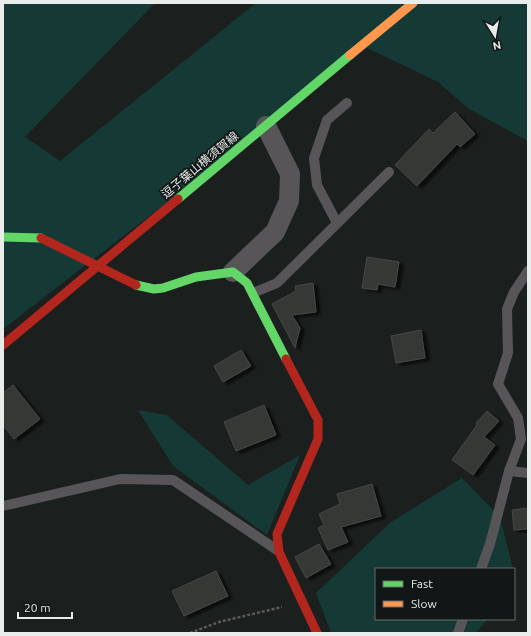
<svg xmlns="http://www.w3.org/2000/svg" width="531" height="636" viewBox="0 0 531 636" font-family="Ubuntu,'Noto Sans JP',sans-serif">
	<defs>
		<filter id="shadow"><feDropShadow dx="4.5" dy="2.5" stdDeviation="1" flood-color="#0009"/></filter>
	</defs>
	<rect width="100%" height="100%" fill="#1b1f1e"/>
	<!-- green -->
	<g fill="#153a36">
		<path d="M3 3H155L25 137 60 161 256 3H528V141L469 109 438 82 367 48 3 329Z"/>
		<path d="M138 410 167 415 248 485 300 455 267 535 173 466Z"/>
		<path d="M462 478 500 517 513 569H376V619H487L476 633H331L316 593 391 522Z"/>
	</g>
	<!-- building -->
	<g fill="#343736" stroke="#454847" filter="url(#shadow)">
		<path d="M455 112 475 134 460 147 457 144 417 186 395 165 429 129 433 133Z"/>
		<path d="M367 257 399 262 395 287 378 284 377 290 362 288Z"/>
		<path d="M313 283 316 312 292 315 300 328 295 348 272 304 296 291 295 286Z"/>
		<path d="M421 330 425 358 396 363 391 336Z"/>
		<path d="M241 350 251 366 223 382 214 366Z"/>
		<path d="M13 385 40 419 14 439 3 425V393Z"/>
		<path d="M264 405 276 435 236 451 224 422Z"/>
		<path d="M487 411 499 421 484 437 495 445 473 475 452 460 477 425 476 423Z"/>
		<path d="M372 484 381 516 341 527 348 542 328 550 318 528 324 525 319 514 340 504 337 494Z"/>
		<path d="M528 508V529L514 530 512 510Z"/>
		<path d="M319 544 331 564 306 578 295 557Z"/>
		<path d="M216 571 228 596 184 616 172 591Z"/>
	</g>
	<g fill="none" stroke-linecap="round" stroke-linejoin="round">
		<!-- path -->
		<path stroke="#5b5a5c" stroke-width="2.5" stroke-dasharray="3 2" stroke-linecap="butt" d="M190 633 219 622 282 607"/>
		<!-- lane -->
		<g stroke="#575558" stroke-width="10">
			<path d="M337 223 317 185 314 158 327 120 347 103"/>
			<path d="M253 293 277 283 389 172"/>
			<path d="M509 471 521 439 518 418 498 384 508 353 507 309 514 292 528 271"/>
			<path d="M3 506 120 479 173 480 277 550"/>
			<path d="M481 569 490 544 509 471 528 473"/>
			<path d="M458 633 463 619"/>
		</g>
		<!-- street -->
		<path stroke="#575558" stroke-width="20" d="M233 272 275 232 289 201 290 174 266 126"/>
		<!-- fast -->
		<g stroke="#63d668" stroke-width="9">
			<path d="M178 199 350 55"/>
			<path d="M3 237 41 238"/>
			<path d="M136 285 154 289 163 288 196 277 233 272 247 283 286 359"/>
		</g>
		<!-- slow -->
		<path stroke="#ff974d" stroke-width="9" d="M350 55 413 3"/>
		<!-- jam -->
		<g stroke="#b3261e" stroke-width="9">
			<path d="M3 345 178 199"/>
			<path d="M286 359 318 420V439L277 534 279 552 317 633"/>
		</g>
		<!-- jam-bridge -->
		<path stroke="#b3261e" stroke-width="9" d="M41 238 136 285"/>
	</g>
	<g text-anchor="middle" stroke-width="3.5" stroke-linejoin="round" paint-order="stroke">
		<!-- street labels -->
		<g font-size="12" fill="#e8eceb" stroke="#111616">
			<text transform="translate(200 165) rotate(-40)" y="4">逗子葉山横須賀線</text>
		</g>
	</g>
	<!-- border -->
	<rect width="531" height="636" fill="none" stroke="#e8eceb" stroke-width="8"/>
	<!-- legend -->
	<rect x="375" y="568" width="140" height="52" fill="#111616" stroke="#676c6b"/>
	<rect x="383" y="581" width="20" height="6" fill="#63d668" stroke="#676c6b"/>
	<text x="411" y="588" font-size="12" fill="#e8eceb">Fast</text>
	<rect x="383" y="601" width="20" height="6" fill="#ff974d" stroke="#676c6b"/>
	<text x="411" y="608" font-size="12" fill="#e8eceb">Slow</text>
	<!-- north arrow -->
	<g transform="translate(495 36) rotate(169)" stroke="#111616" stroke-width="3" paint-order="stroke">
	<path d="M0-3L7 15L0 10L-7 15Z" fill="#e8eceb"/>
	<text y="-6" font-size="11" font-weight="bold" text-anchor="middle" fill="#e8eceb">N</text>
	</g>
	<!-- scale -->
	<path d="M18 612v6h54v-6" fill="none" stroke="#e8eceb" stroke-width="2"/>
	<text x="24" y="612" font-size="12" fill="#e8eceb" stroke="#111616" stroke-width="3" paint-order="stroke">20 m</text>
</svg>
